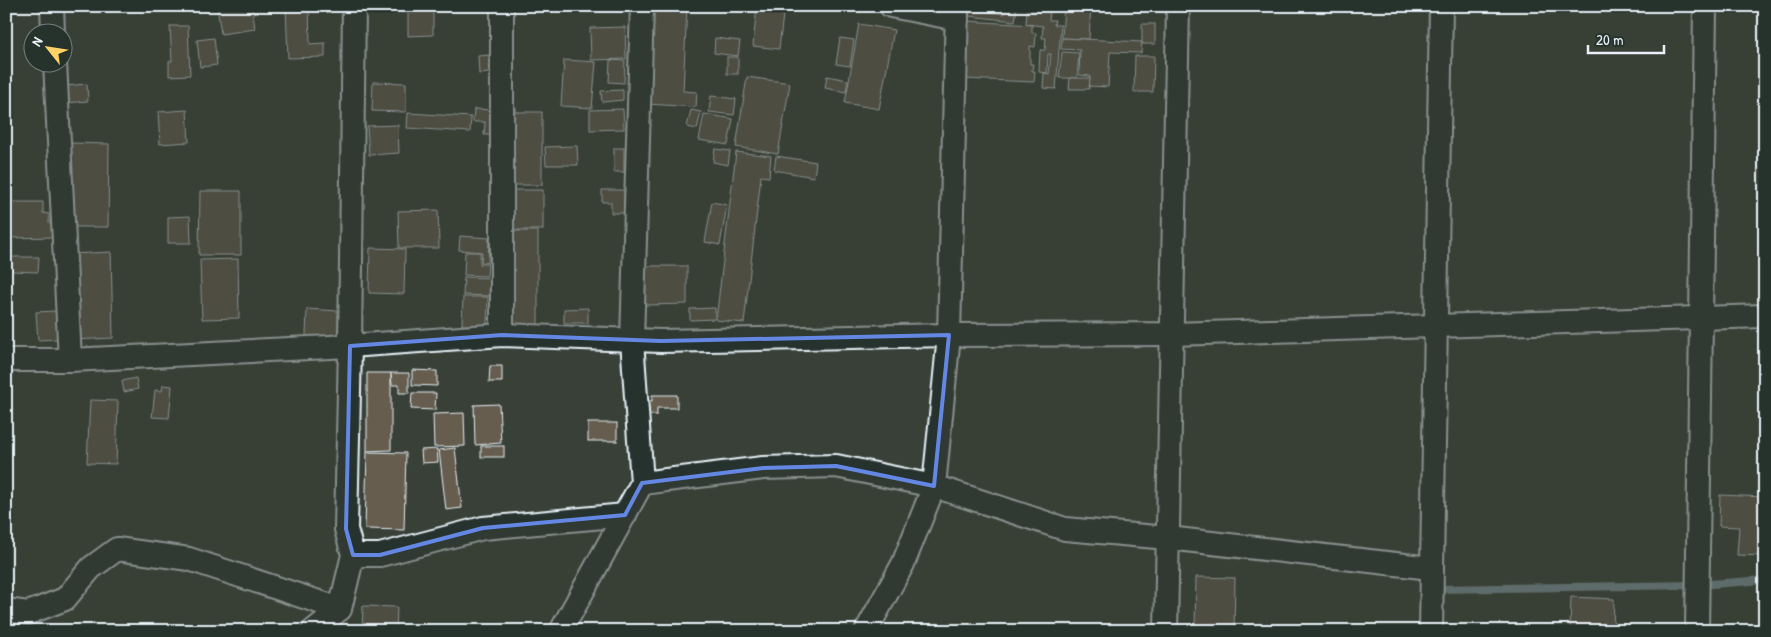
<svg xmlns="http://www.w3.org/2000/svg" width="1771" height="637" viewBox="0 0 1771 637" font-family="'Patrick Hand',sans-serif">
	<rect width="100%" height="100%" fill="#394037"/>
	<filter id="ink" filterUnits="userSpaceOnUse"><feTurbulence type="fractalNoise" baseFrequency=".02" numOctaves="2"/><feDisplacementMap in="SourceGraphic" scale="10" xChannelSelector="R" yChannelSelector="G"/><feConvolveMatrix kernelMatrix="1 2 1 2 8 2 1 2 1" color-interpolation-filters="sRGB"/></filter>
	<g filter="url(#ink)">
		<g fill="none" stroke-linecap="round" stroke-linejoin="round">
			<!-- stream -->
			<path stroke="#8ba0a8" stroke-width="8" d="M1434 589 1698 585 1765 580"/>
		</g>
		<!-- building -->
		<g fill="#665d4f" stroke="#e8f1f8">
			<path d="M217 6H252L255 29 221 34Z"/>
			<path d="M286 6H309L310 44 325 43V57L288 58Z"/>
			<path d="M652 6H687L683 91 697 92 696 107 647 104Z"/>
			<path d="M757 6H784L779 49 753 46Z"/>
			<path d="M1006 6H1017L1015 21 969 16 970 10 1005 14Z"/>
			<path d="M1064 6H1091L1089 39 1062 38Z"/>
			<path d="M408 10H433V35L408 36Z"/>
			<path d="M1027 10 1050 12 1049 20H1055L1054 25H1061L1056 89 1043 88 1044 73 1049 74 1051 54H1048L1047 73 1039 72 1040 50H1045L1046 38H1042L1043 26 1026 24Z"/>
			<path d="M966 21 1032 25V33H1036L1035 47 1030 46V64H1033L1032 71H1035L1034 82 963 79Z"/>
			<path d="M859 24 894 30 879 109 845 103Z"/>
			<rect x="1142" y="24" width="13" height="20"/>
			<path d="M170 26H188L190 75 169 76V61H172Z"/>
			<path d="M625 27 626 59 591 60 590 28Z"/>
			<path d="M214 38 217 65 200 67 197 40Z"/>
			<path d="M715 38 740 41 738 56 714 53Z"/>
			<path d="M840 38 854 40 850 66 836 64Z"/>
			<path d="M1062 38 1142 42 1141 53 1110 52 1108 87 1089 86 1090 76 1079 75 1080 50 1061 49Z"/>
			<path d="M1062 52 1079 53 1077 78H1059Z"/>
			<path d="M489 55V73L479 74 478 56Z"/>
			<path d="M1135 56H1154L1153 92H1134Z"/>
			<rect x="727" y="57" width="11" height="17"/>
			<path d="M564 60 596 62 592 108 561 106Z"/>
			<path d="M610 60 625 61 624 83 609 82Z"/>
			<path d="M827 76 848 80 846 92 825 88Z"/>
			<path d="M747 77 790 83 778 154 736 147Z"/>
			<path d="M1070 78H1090L1089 89H1069Z"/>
			<path d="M373 82 406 83V112L372 111Z"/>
			<path d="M87 84 88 101 66 103 65 86Z"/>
			<path d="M623 90V100L602 102 601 91Z"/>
			<path d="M711 96 736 99 734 115 709 112Z"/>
			<path d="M507 107H516V112H542V185H507Z"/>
			<path d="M474 109 493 110 492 135H484L485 122H473Z"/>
			<path d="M623 109 624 129 590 130V110Z"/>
			<path d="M187 110 189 142 160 144 158 112Z"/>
			<path d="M691 110 701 112 697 129 687 127Z"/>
			<path d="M408 113 471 117 470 132 407 128Z"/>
			<path d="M704 114 733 119 728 145 699 140Z"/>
			<path d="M398 125 399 153 369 155 367 126Z"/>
			<path d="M69 143 109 144 108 227H69Z"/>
			<path d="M577 146 578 165H546L545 147Z"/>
			<rect x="614" y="148" width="10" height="24"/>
			<path d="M715 149 730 151 728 165 713 162Z"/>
			<path d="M736 152 771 156 769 177 761 176 744 323 716 320Z"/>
			<path d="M776 156 816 162 814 177 774 170Z"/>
			<rect x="507" y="190" width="36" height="40"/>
			<path d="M602 190H624V213H611V202H602Z"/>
			<path d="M200 191H241V255H199Z"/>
			<path d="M10 202H43V213L49 214V223H52V237L10 238Z"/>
			<path d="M712 202 727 205 720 245 705 242Z"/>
			<path d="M438 210 439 248H399L398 211Z"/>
			<path d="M190 216 191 243H168V217Z"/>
			<rect x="507" y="231" width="31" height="94"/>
			<path d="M460 236 489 238 488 263 481 262 482 252 459 250Z"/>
			<path d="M370 248 405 249 404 294 369 293Z"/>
			<path d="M111 252 113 338 73 340 70 254Z"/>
			<path d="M465 252H480V264H488L487 276 464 275Z"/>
			<path d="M12 257H39L38 272 11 271Z"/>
			<path d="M238 259 239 318 202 319 200 260Z"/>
			<path d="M644 266H687V304L645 305Z"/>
			<path d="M464 277 490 278 489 296 463 295Z"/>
			<path d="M463 297H488L487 325H462Z"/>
			<path d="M588 308V323H564V309Z"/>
			<path d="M715 308V319L690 320V309Z"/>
			<path d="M307 309 339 311 337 338 306 336Z"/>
			<path d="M56 311 57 339 38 340 36 312Z"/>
			<path d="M490 366H502V382H489Z"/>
			<path d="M412 370 437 371V386L412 385Z"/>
			<path d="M367 373H391V450L367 451Z"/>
			<path d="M391 373H409V393H399V385H392Z"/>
			<path d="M136 378 138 389 124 392 122 381Z"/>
			<path d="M163 385 172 386 169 418 152 417 155 390 162 391Z"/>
			<path d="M412 393H436L435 410 411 409Z"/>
			<path d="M652 395H677V408H657V415H644V401H652Z"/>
			<path d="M90 400 118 401 116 464 87 463Z"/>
			<path d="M499 404 501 443 475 445 474 405Z"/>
			<path d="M464 413 465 446 434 447 433 414Z"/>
			<rect x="588" y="423" width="29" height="18"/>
			<rect x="481" y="446" width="23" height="11"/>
			<path d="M455 448 462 508 446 510 439 450Z"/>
			<path d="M437 449 438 462 422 463 421 450Z"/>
			<path d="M367 452 406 453 404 530 365 529Z"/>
			<path d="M1765 484V556L1737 555 1739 527 1719 526 1720 495 1764 497Z"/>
			<path d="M1196 577 1235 578 1234 631H1195Z"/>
			<path d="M1571 597 1614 599 1613 631H1570Z"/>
			<path d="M363 606 397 607 396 631H362Z"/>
		</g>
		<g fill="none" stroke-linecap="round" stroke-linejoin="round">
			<!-- street casing -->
			<g stroke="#e8f1f8" stroke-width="26">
				<g id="street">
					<path d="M52 6 53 32"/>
					<path d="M502 6V335"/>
					<path d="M891 6 957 19"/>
					<path d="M55 62 70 360"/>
					<path d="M6 360H70L350 346 502 335 661 341 949 335 1172 334 1765 316"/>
					<path d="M642 483 763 468 836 466 934 486 1065 529 1168 538 1431 568"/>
					<path d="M353 555H380L483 528 625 515"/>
					<path d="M6 610 28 613 65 599 91 568 117 549 189 559 340 609"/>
					<path d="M313 631 340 609 353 555 346 529 350 346 354 6"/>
					<path d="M561 631 642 483 632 340 642 6"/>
					<path d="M866 631 903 564 934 486 949 335 957 6"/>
					<path d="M1166 631 1178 6"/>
					<path d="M1431 631 1441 6"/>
					<path d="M1697 631 1705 6"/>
				</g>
			</g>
			<!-- street -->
			<use href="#street" stroke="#26332d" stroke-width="22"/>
		</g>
	</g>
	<!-- marked area -->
	<path d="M0 0H1771V637H0ZM502 335 661 341 949 335 934 486 836 466 763 468 642 483 625 515 483 528 380 555H353L346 529 350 346Z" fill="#394037" fill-opacity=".55" fill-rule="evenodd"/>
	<path fill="none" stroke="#6487e3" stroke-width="4" stroke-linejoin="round" d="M502 335 661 341 949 335 934 486 836 466 763 468 642 483 625 515 483 528 380 555H353L346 529 350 346Z"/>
	<!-- margin -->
	<rect width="1771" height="637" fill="none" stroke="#26332d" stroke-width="25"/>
	<rect x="12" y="12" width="1746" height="612" fill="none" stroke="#e8f1f8" stroke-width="2" filter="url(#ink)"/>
	<!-- north arrow -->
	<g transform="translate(48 48) rotate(300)"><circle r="24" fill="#26332d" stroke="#747f7e"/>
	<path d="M0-4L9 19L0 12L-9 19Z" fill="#ffd166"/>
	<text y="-8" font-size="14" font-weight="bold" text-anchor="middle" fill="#e8f1f8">N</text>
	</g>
	<!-- scale -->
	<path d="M1588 45v8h76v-8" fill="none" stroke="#e8f1f8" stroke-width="2.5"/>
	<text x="1596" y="45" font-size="15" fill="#e8f1f8" stroke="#26332d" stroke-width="4" paint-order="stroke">20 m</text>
</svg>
